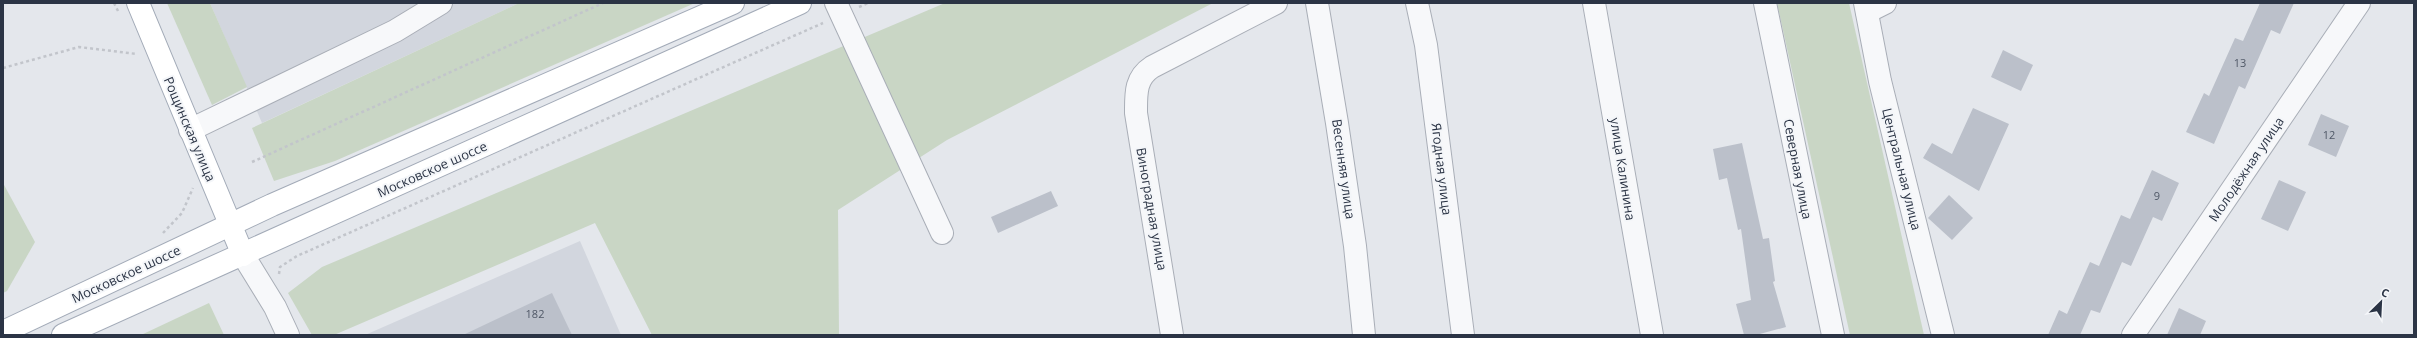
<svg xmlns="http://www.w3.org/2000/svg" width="2417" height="338" viewBox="0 0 2417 338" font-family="'Open Sans',sans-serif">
	<rect width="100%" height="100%" fill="#e4e7ec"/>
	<!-- built -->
	<g fill="#d2d6de">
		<path d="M210 3H519L262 123Z"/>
		<path d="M580 241 621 335H365Z"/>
	</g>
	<!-- green -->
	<g fill="#c9d6c5">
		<path d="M167 3H210L247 87 212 105Z"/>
		<path d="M519 3H695L335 161 274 181 252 128Z"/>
		<path d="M945 3H1213L947 140 838 210 839 335H652L595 223 334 335H312L288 293 322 267Z"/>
		<path d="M1777 3H1849L1924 335H1850Z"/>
		<path d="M3 183 35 242 7 291 3 293Z"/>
		<path d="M209 303 224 335H141Z"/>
	</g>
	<!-- building -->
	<g fill="#bbc0ca">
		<path d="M2260 3H2294L2280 34 2271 30 2245 89 2239 86 2214 144 2186 132 2204 93 2209 96 2235 38 2243 41Z"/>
		<path d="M2003 50 2033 65 2021 91 1991 77Z"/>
		<path d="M1973 108 2009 124 1979 191 1923 158 1932 143 1952 154Z"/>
		<path d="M2321 114 2349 126 2336 157 2308 145Z"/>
		<path d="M1742 143 1763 239 1769 238 1775 281 1773 282 1786 327 1756 335H1744L1736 304 1751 300 1741 229 1738 230 1727 178 1719 180 1713 149Z"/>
		<path d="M2152 170 2179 183 2162 221 2153 217 2131 266 2122 262 2100 313 2091 310 2080 335H2048L2059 310 2067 314 2090 262 2099 266 2121 215 2130 219Z"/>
		<path d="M2279 180 2306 192 2288 231 2261 219Z"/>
		<path d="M1051 191 1058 206 998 233 991 217Z"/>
		<path d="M1949 195 1973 218 1952 240 1928 218Z"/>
		<path d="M552 293 572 335H463Z"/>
		<path d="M2179 308 2206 321 2200 335H2167Z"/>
	</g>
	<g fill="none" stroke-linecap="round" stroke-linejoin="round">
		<!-- minor casing -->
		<g stroke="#a9aeb7" stroke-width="24">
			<g id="minor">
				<path d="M836 3 942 233"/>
				<path d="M1317 3 1337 123 1355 246 1364 335"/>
				<path d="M1417 3 1426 45 1463 335"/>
				<path d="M1594 3 1652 335"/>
				<path d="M1765 3 1833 335"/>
				<path d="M1865 3 1880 81 1943 335"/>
				<path d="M1867 12 1885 3"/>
				<path d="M190 130 395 31 441 3"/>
				<path d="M243 255 275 307 288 335"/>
				<path d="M1172 335 1136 113C1136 94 1135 78 1152 67L1276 3"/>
				<path d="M2133 335 2359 3"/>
			</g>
		</g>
		<!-- major casing -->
		<g stroke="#a3abb8" stroke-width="24">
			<g id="major">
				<path d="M138 3 243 255"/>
				<path d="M3 332 272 205 733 3"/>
				<path d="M63 335 800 3"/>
			</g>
		</g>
		<!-- path -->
		<g stroke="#c2c5cb" stroke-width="2.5" stroke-dasharray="3 3" stroke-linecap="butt">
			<path d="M114 3 119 13"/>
			<path d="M859 7 868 3"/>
			<path d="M3 68 79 47 137 54"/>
			<path d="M252 162 603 3"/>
			<path d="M163 233 182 213 193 188"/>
			<path d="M279 274 280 267 297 256 823 23"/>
		</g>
		<!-- minor -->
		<use href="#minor" stroke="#f7f8fa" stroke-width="22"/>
		<!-- major -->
		<use href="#major" stroke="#fff" stroke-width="22"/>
	</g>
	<g text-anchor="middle" stroke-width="4" stroke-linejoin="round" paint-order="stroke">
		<!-- number labels -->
		<g font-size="11" fill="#4f5766">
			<text x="2240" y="67">13</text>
			<text x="2329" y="139">12</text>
			<text x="2157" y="200">9</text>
			<text x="535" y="318">182</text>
		</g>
		<!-- street labels -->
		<g font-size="13" fill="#2b3445" stroke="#f4f6f9">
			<text transform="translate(190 129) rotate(67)" y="5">Рощинская улица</text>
			<text transform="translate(432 169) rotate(-24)" y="5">Московское шоссе</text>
			<text transform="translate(1344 169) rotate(82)" y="5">Весенняя улица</text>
			<text transform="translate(1442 169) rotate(83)" y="5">Ягодная улица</text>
			<text transform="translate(1623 169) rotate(81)" y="5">улица Калинина</text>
			<text transform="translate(1798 169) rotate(79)" y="5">Северная улица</text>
			<text transform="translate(1902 169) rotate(76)" y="5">Центральная улица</text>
			<text transform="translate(2246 169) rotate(-56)" y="5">Молодёжная улица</text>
			<text transform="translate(1152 209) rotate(80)" y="5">Виноградная улица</text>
			<text transform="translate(126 274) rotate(-25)" y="5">Московское шоссе</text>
		</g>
	</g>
	<!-- border -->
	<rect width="2417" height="338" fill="none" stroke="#2b3445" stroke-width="8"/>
	<!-- north arrow -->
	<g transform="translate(2381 302) rotate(24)" stroke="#f4f6f9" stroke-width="3" paint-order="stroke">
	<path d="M0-3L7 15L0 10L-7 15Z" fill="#2b3445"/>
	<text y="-6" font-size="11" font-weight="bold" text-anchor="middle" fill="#2b3445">С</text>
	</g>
</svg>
